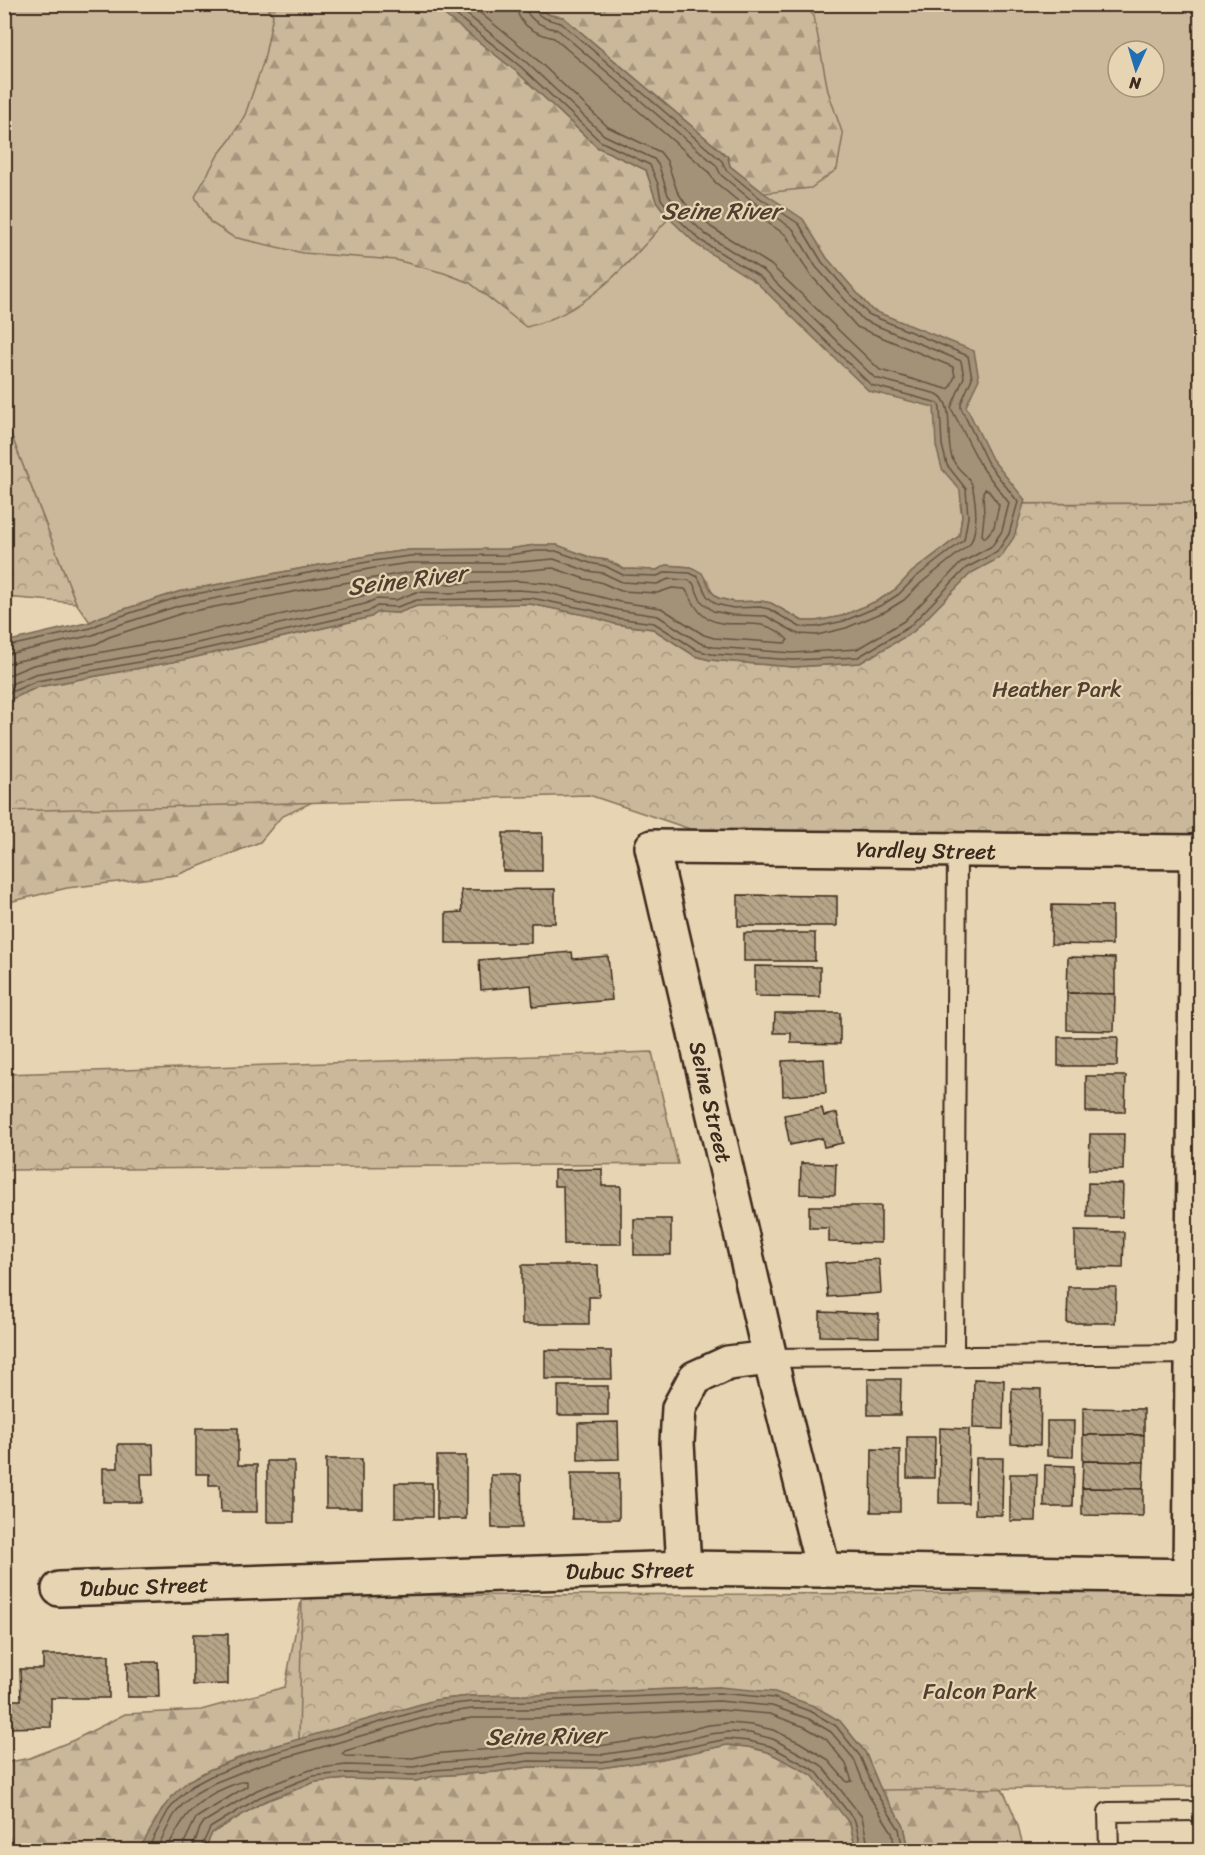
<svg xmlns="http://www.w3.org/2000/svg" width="1205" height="1855" viewBox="0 0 1205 1855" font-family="Sriracha,sans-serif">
	<defs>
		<pattern id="forest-firs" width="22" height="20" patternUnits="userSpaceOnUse" patternTransform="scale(1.5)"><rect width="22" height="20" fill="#cbb89a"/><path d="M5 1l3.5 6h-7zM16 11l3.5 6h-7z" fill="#a6967d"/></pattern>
		<pattern id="park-crowns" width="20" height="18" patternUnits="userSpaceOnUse" patternTransform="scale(1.5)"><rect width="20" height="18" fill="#cbb89a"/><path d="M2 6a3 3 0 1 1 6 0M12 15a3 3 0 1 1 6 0" fill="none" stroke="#a6967d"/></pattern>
		<pattern id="building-back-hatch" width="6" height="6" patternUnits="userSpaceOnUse" patternTransform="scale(1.5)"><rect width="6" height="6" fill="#b7a588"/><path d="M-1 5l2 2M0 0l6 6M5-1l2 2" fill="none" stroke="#96876f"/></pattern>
	</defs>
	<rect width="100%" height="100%" fill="#e7d4b2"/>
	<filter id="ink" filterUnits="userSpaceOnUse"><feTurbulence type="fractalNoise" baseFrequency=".0167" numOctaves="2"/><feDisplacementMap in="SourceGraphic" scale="12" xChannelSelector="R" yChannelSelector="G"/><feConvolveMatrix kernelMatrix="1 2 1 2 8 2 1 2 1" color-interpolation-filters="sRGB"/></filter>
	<g filter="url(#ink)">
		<!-- grass -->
		<path fill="#cbb89a" stroke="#83715c" stroke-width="1.5" fill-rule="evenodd" d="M5 5H432L517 72 651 77 825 5H1200V503L960 504 962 516 959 536 912 572 896 589 879 600 842 616 816 621H803L771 603 761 601 734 602 718 598 712 592 708 582 691 567 666 565 657 570 624 569 607 560 592 558 557 545H536L508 549 409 550 372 555 178 592 100 617 90 622 76 603 5 419ZM1118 51H1154V87H1118Z"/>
		<!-- forest -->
		<g fill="url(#forest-firs)" stroke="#83715c" stroke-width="1.5">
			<path d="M432 4 517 72 597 147 646 170 656 201 669 218C628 263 588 313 526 327L470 283 444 273 396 260 303 253 233 237 210 222 195 197 218 155 230 140 245 115 264 60 273 15 266 5Z"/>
			<path d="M535 5H804L814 16 828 91 843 135 837 169 811 188 764 193 730 166 728 157 563 17 550 15Z"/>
			<path d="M4 702 319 799 281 817 260 842 177 875 67 888 5 903Z"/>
			<path d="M302 1596 964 1723C985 1761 1019 1807 1023 1850H909L904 1826 881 1790 865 1752 719 1687 534 1695 355 1724 254 1752 209 1770 188 1781 139 1850H5L4 1763 30 1758 74 1740 125 1714 201 1710 285 1687Z"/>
			<path d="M727 1745 748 1747 768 1752 813 1775 850 1824 856 1850H204L212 1833 263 1802 315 1782 347 1779 416 1781 434 1776 496 1772 529 1767 600 1768 657 1760Z"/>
		</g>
		<!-- park -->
		<g fill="url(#park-crowns)" stroke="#83715c" stroke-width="1.5">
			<path d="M4 419H5L76 603 5 597Z"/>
			<path d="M1200 503V834L840 832 690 829 589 795 5 811V702L38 687 183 660 371 617 378 612 398 613 417 606 530 604 590 616 615 624 653 629 695 656 710 660 793 667 860 663 913 632 971 573 1001 557 1023 504Z"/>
			<path d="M652 1052 678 1164 5 1170V1074Z"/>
			<path d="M1200 1592V1786L881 1790 865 1752 840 1721 814 1706 719 1687 534 1695 470 1696 435 1700 299 1740 302 1596Z"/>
		</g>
		<!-- water -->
		<g fill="#a39178" stroke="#796854" stroke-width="1.5">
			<path d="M432 5H535L550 15 563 17 728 157 730 166 764 193 803 219 827 258 872 310 974 351 979 379 966 406 992 459 1025 500 1014 537 1001 557 971 573 913 632 860 663 793 667 710 660 695 656 653 629 615 624 590 616 530 604 417 606 398 613 378 612 371 617 183 660 38 687 5 702V642L90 622 100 617 178 592 372 555 409 550 508 549 536 545H557L592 558 607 560 624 569 657 570 666 565 691 567 702 573 712 592 718 598 734 602 761 601 771 603 802 621H816L842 616 879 600 896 589 912 572 959 536 962 516 960 490 942 469 936 446 934 407 869 391 756 282 697 245 669 218 656 201 646 170 597 147 517 72Z"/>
			<path d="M719 1687 775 1692 814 1706 840 1721 865 1752 881 1790 904 1826 909 1850H856L850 1824 812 1775 768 1752 748 1747 727 1745 657 1760 600 1768 529 1767 496 1772 434 1776 416 1781 347 1779 315 1782 263 1802 212 1833 204 1850H139L163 1808 175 1793 188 1781 209 1770 254 1752 435 1700 470 1696 534 1695Z"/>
		</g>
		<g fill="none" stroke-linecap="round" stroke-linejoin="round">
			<!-- shore -->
			<g stroke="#655342" stroke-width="1.5">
				<path d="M469 4 532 55 608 127 660 152 667 161 677 191 685 203 711 227 771 265 880 370 947 389 950 388 955 376 953 367 857 327 809 273 786 235 749 210 715 182 708 171 554 38C536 34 517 25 516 4"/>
				<path d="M985 489 988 490 999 505 994 527 985 538 982 535 984 516 983 492Z"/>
				<path d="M4 647 91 628 103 622 179 597 373 561 410 556 508 555 536 551H556L590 563 605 566 623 575 657 576 667 572 690 573 698 577 707 596 716 604 733 608 760 607 769 609 800 627H816L844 621 882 605 899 594 916 577 964 540 968 517 966 489 947 465 942 445 940 408 938 403 871 385 760 277 700 240 673 214 661 199 658 184 650 165 600 141 521 67 442 4"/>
				<path d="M4 655 93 635 106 629 181 605 374 568 410 563H508L554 559 587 571 603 573 622 582 657 584 669 579 688 580 693 583 701 601 713 611 732 615 766 616 798 634 817 635 846 628 886 611 904 600 921 583 970 544C978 529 976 505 973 489 972 477 959 472 954 462 943 442 957 404 937 394L875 378 765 272 705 234 679 209 668 195 659 166 654 159 604 135 526 62 454 4"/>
				<path d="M4 664 96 644 109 637 183 613 319 587 411 572H508L553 568 585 579 600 582 621 591 657 593 672 588 685 589C692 598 694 608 704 616 728 634 762 611 788 640L785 643 714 638 704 635 661 608 620 602 546 583 518 581 450 584 415 583 394 591 374 590 362 596 178 638 33 665 4 677"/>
				<path d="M4 687 35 674 180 647 365 604 376 599 396 600 416 592 449 593 518 590 545 592 618 610 658 616 700 643 713 647 793 653 857 649 904 621 961 563 992 546 1002 531 1009 503 981 466 951 408 964 377 961 361 863 320 816 267 793 229 755 203 721 175 716 165 558 30C544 27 526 21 525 4"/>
				<path d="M4 695 37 681 182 654 368 612 377 606 397 607 417 600 531 598 591 610 616 618 654 623 697 650 711 654 793 660 858 657 909 627 966 568 997 552 1009 534 1018 502 987 462 961 408V403L972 378 968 356 868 314 822 262 799 224 760 198 726 170 722 161 561 23C550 20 535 18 533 4"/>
				<path d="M720 1710 770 1714 805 1727 826 1739 846 1764 852 1781 847 1782 827 1759 799 1742 773 1730 752 1725 729 1723 709 1725 652 1738 599 1746 527 1744 493 1749 431 1754 413 1758 345 1756 342 1754 345 1751 439 1723 472 1718H535Z"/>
				<path d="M147 1850 168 1811 179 1798 192 1786 211 1776 256 1758 436 1706 471 1702 535 1701 719 1693 774 1698 812 1712 836 1726 860 1756 876 1793 899 1829 903 1850"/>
				<path d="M156 1850 174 1815 184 1803 196 1793 214 1783 259 1765 437 1714 472 1709H535L719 1701 772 1706 809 1719 831 1732 854 1759 869 1796 892 1832 895 1850"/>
				<path d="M166 1850C182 1820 192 1801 225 1788 232 1785 240 1781 247 1781V1786L196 1818 185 1841 183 1850"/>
				<path d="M192 1850 200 1828 204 1822 257 1790 313 1769 346 1765 414 1767 433 1763 495 1758 529 1753 599 1755 654 1747 710 1734 728 1732 750 1733 773 1739 821 1765 862 1817 869 1850"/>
				<path d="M200 1850 210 1828 260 1797 313 1776 346 1773 415 1775 434 1770 495 1766 529 1761 599 1762 655 1754 727 1739 749 1741 770 1746 816 1771 855 1821 862 1850"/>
			</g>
		</g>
		<!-- building -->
		<g fill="url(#building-back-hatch)" stroke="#3b2a1e" stroke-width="1.5">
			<rect x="503" y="833" width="39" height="38"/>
			<path d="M555 889V923H531V943H446V913L462 912 461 890Z"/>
			<path d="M738 895 837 896V926H738Z"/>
			<path d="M1052 905 1112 906V945L1051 944Z"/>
			<rect x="744" y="933" width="71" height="28"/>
			<path d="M572 952 573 959 608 956 612 1000 533 1007 531 985 481 990 479 960Z"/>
			<path d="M1068 957 1115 958V994L1067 993Z"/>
			<path d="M755 966 820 967V997L755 996Z"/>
			<path d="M1067 993 1115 994 1114 1031 1067 1030Z"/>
			<path d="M775 1013H840V1044L791 1043V1033H774Z"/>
			<path d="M1058 1037H1118L1117 1066H1058Z"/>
			<path d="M824 1059 826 1093 783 1096 782 1061Z"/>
			<path d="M1086 1076H1126L1125 1112H1086Z"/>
			<path d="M822 1108 824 1116 837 1113 843 1143 824 1147 822 1138 790 1145 784 1115Z"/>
			<path d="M1090 1134H1124L1123 1170H1089Z"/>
			<path d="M801 1163 836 1164 835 1195 800 1194Z"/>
			<path d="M602 1169V1186H621V1244H564L563 1186H554V1170Z"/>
			<path d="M1088 1183 1123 1184 1122 1217H1087Z"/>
			<path d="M809 1206H881V1243L829 1242V1228H809Z"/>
			<rect x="634" y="1219" width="37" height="36"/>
			<path d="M1075 1231 1124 1232 1123 1268 1075 1267Z"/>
			<path d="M879 1259 881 1293 828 1297 825 1263Z"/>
			<path d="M522 1265H598L599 1297H589V1324H522Z"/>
			<path d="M1068 1287H1116L1115 1323H1067Z"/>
			<path d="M820 1312 879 1314V1337L820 1336Z"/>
			<path d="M545 1350 611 1351 612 1379H545Z"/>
			<path d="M868 1379H901L900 1415H868Z"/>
			<path d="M974 1379 1004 1380 1003 1429 973 1428Z"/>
			<rect x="558" y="1386" width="50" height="29"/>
			<path d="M1012 1388 1041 1389 1040 1445 1011 1444Z"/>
			<path d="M1083 1408 1144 1409V1435H1083Z"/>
			<path d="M1047 1421H1074L1073 1457 1047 1456Z"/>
			<path d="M618 1422 619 1459 578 1460V1423Z"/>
			<path d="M196 1428H238V1465H257V1512H221L220 1485H209V1474H196Z"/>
			<path d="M940 1428 969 1429 968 1503H939Z"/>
			<path d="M1083 1435H1144V1462L1083 1461Z"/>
			<path d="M907 1437H935L934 1478H907Z"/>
			<path d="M118 1444H153L154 1474H141L142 1502H103V1468H118Z"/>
			<path d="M872 1449 900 1450V1512H871Z"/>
			<rect x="437" y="1456" width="29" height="63"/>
			<path d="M976 1458H1003L1002 1515 975 1514Z"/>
			<rect x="326" y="1459" width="36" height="49"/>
			<rect x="267" y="1461" width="27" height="61"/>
			<path d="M1083 1461 1144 1462 1143 1489 1082 1488Z"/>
			<path d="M1045 1465 1074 1466 1073 1507H1044Z"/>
			<path d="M571 1473H619V1519H572Z"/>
			<path d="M1010 1474H1037L1036 1521H1010Z"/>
			<path d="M491 1475H521L522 1528H492Z"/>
			<rect x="395" y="1483" width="37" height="34"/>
			<path d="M1082 1488 1143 1489V1516L1082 1515Z"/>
			<path d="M193 1634H228V1684L193 1685Z"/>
			<path d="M43 1655H109V1698H51V1727L4 1728V1700H21L20 1669H43Z"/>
			<path d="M127 1662H158L159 1697H127Z"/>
		</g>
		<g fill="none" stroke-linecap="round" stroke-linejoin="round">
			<!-- service casing -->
			<g stroke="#3b2a1e" stroke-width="22">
				<g id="service">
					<path d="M954 1356 957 850"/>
					<path d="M770 1358 1199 1354"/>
					<path d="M1109 1850 1108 1812 1200 1811"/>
				</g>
			</g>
			<!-- minor casing -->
			<g stroke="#3b2a1e" stroke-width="38">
				<g id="minor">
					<path d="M684 1568 677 1443 679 1408 695 1378 728 1363 770 1358"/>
					<path d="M823 1569 770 1358 652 847 1200 852"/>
					<path d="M1190 1576 1197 852"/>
					<path d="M59 1589 684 1568 1200 1576"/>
				</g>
			</g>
			<!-- service -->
			<use href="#service" stroke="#e7d4b2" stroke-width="18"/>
			<!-- minor -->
			<use href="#minor" stroke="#e7d4b2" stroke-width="33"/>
		</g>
	</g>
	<g text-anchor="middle" stroke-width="4.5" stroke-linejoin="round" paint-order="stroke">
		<!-- park labels -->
		<g font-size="22" fill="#513f31" stroke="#e7d4b2">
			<text x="1057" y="697">Heather Park</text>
			<text x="980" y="1699">Falcon Park</text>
		</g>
		<!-- street labels -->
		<g font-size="22" fill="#3b2a1e" stroke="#e7d4b2">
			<text transform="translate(926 850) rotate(1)" y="8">Yardley Street</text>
			<text transform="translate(711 1102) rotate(77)" y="8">Seine Street</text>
			<text transform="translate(630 1570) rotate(-1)" y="8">Dubuc Street</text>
			<text transform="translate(144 1586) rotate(-2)" y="8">Dubuc Street</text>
		</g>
		<!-- water labels -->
		<g font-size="24" font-style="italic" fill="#503f30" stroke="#e7d4b2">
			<text x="721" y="219">Seine River</text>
			<text transform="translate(407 580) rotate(-7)" y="8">Seine River</text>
			<text transform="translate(545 1736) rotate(-1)" y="8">Seine River</text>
		</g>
	</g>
	<!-- margin -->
	<rect width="1205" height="1855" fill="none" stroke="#e7d4b2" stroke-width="24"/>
	<rect x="12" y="12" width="1181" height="1831" fill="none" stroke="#3b2a1e" stroke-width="2" filter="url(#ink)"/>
	<!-- north arrow -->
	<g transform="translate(1136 69) rotate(184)"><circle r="28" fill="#e7d4b2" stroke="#a29077" stroke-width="1.5"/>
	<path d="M0-4.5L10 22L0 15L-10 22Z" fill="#1f6fb2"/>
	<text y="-9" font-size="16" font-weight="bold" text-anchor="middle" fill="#3b2a1e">N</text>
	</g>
</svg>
